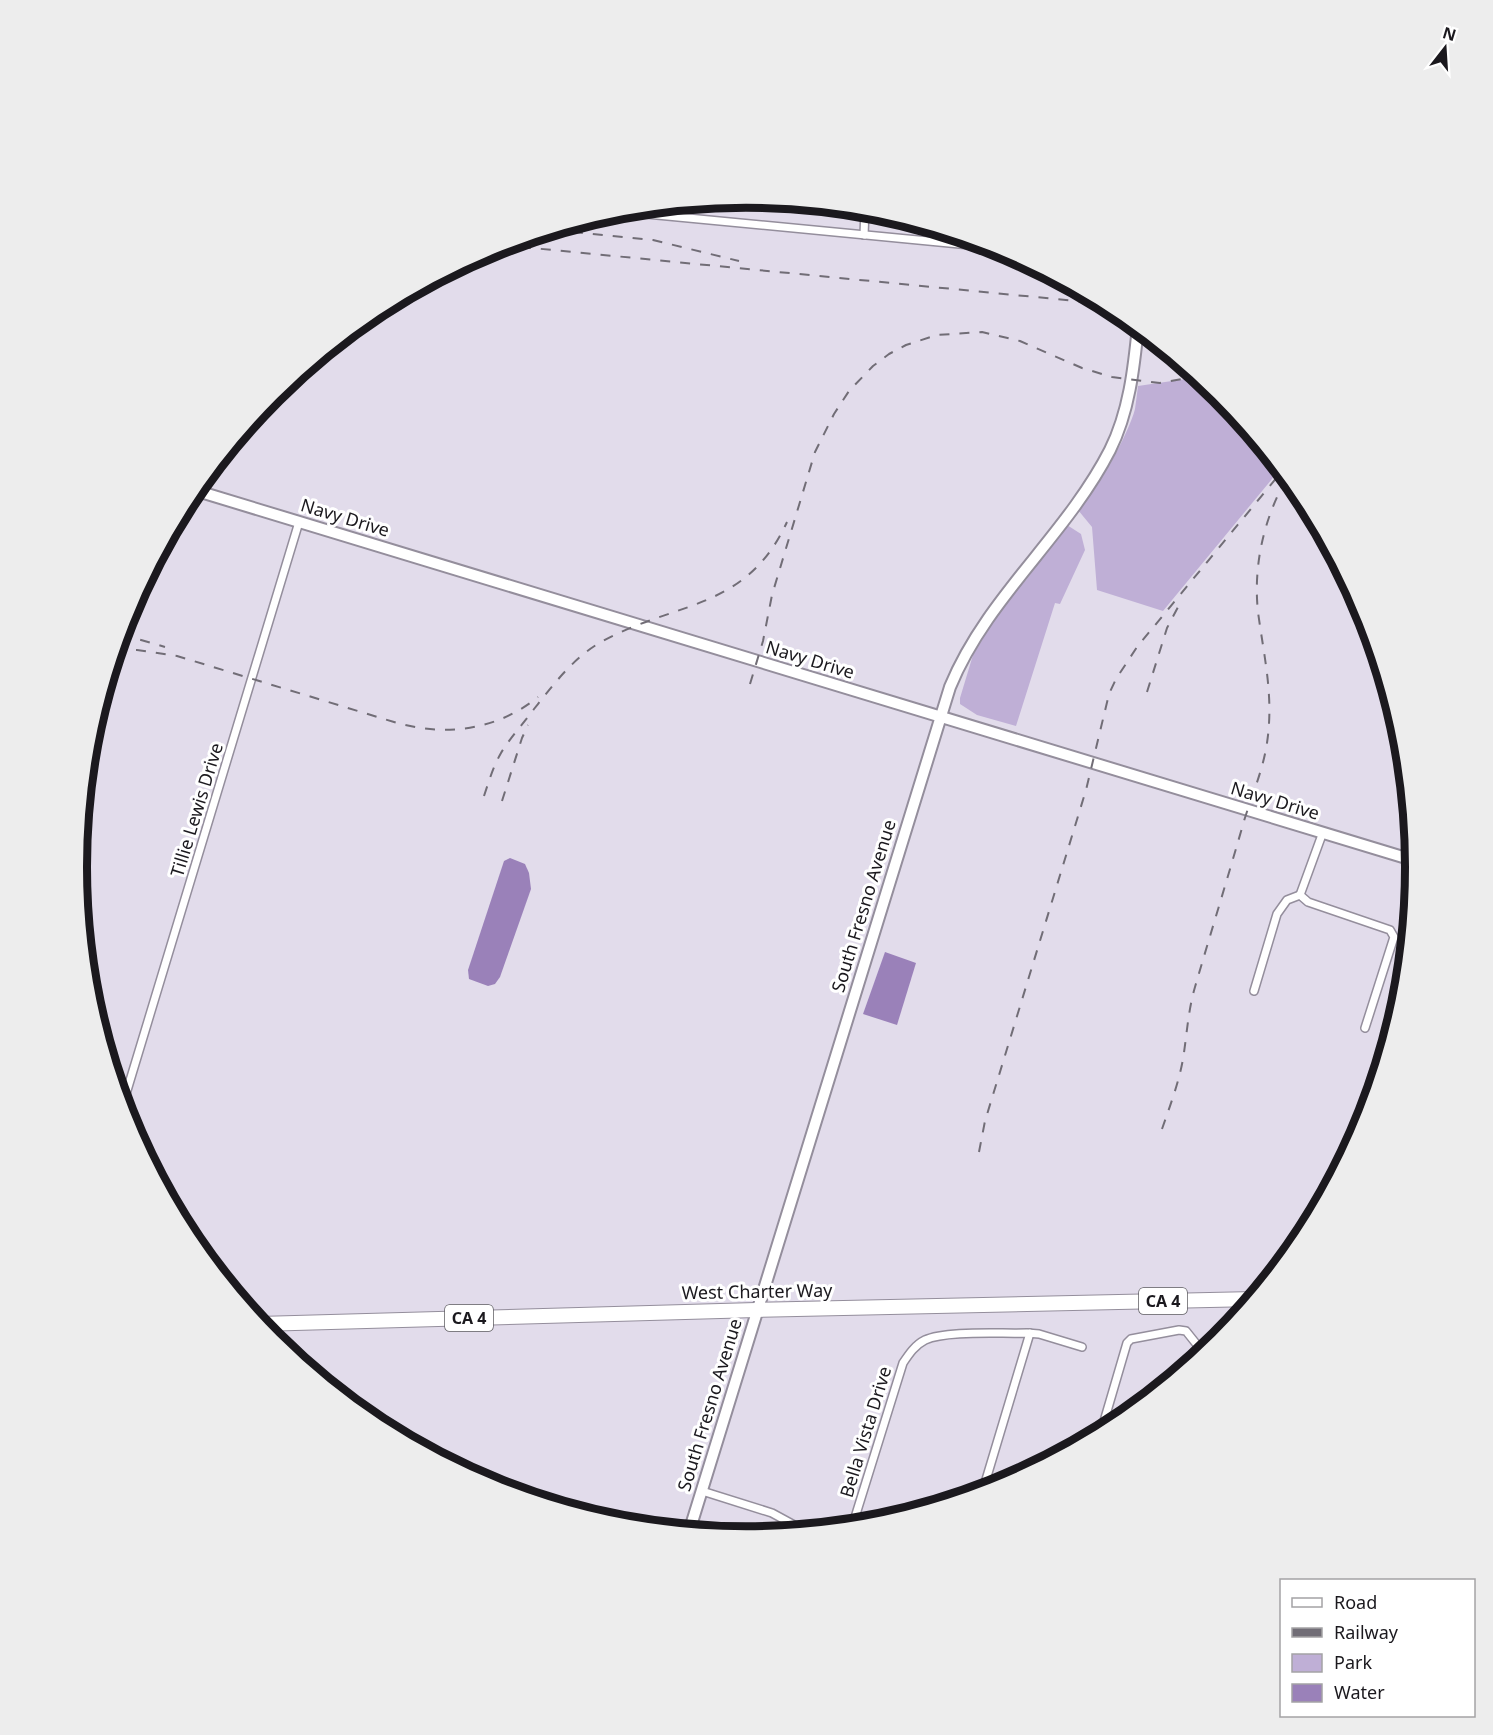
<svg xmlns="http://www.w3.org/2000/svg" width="1493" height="1735" viewBox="0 0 1493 1735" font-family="'Noto Sans',sans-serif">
	<rect width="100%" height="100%" fill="#e2dceb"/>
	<!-- green -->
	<g fill="#bfafd6">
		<path d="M1199 377 1221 394 1281 468 1163 611 1097 590 1092 527 1078 510C1096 493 1129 433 1135 409 1136 402 1137 394 1138 386Z"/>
		<path d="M1067 525 1081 534 1085 550 1060 604 1055 603 1016 726 977 715 960 704V698L973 655 988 630 1008 600 1026 580Z"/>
	</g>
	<!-- water -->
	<g fill="#9a81b9">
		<path d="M510 858 525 864 529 873 531 889 500 977 495 984 488 986 469 979 468 970 504 861Z"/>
		<path d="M885 952 916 963 897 1025 863 1014Z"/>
	</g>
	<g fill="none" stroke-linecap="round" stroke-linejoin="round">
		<!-- street casing -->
		<g stroke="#948e9c" stroke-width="10">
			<g id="street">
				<path d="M615 211 1001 248"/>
				<path d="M864 235 865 209"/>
				<path d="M1300 895 1308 902 1390 930 1394 937 1365 1028"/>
				<path d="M1300 895 1323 832"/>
				<path d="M1254 991 1277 914 1287 900 1300 895"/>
				<path d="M122 1107 299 522"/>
				<path d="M1100 1435 1127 1343 1131 1339 1179 1330 1186 1331 1198 1346 1199 1359"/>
				<path d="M702 1491 772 1513 807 1532"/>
				<path d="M982 1493 1030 1333"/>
				<path d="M852 1527 903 1363C909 1354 915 1345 925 1340 946 1330 1002 1334 1027 1333L1039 1334 1082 1347"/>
			</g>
		</g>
		<!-- secondary casing -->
		<g stroke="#948e9c" stroke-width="14">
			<g id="secondary">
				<path d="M194 490 1416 861"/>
				<path d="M689 1532 950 687C987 597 1066 536 1110 450 1129 412 1134 368 1138 326"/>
			</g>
		</g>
		<!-- highway casing -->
		<g stroke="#948e9c" stroke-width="16">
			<path id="highway" d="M259 1324 756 1310 1255 1299"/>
		</g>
		<!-- street -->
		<use href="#street" stroke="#fff" stroke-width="7"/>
		<!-- secondary -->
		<use href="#secondary" stroke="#fff" stroke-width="10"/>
		<!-- highway -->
		<use href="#highway" stroke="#fff" stroke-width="14"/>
		<!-- rail -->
		<g stroke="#716d76" stroke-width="2" stroke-dasharray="10 10" stroke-linecap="butt">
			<path d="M553 230 653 240 739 261"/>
			<path d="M501 245 1107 304"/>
			<path d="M121 634 165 647"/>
			<path d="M116 650H137L177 656 394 722C444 737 496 731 538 697"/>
			<path d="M750 684 763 641 772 595 815 452 834 414 849 391 873 366 889 354 906 345 937 335 982 332 1020 341 1082 368 1112 377 1160 383 1199 376"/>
			<path d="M1147 692 1167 628 1178 607"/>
			<path d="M484 796C489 781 493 767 501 753 510 738 523 724 534 709 554 684 573 658 601 642 675 601 746 611 787 522"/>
			<path d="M502 801 522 738 528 725"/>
			<path d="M1162 1129C1170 1106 1179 1082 1183 1059 1187 1034 1188 1011 1195 987 1211 932 1228 877 1244 821 1252 795 1263 770 1267 743 1274 696 1264 657 1258 612 1253 565 1264 517 1288 476"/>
			<path d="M979 1152 985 1121 1086 790 1109 694 1116 679 1137 647 1283 470"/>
		</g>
	</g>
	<g text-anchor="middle" stroke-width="6" stroke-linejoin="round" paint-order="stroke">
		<!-- shield labels -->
		<g fill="#fff" stroke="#5f5e62" stroke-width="1.5">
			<rect x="1139" y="1288" width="48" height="26" rx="4.5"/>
			<rect x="445" y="1305" width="48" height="26" rx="4.5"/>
		</g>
		<g font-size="16" font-weight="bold" fill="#1b191e">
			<text x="1163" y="1307">CA 4</text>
			<text x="469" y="1324">CA 4</text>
		</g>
		<!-- street labels -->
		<g font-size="18" fill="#1b191e" stroke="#fff">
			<text transform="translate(345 518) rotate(17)" y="6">Navy Drive</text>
			<text transform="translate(810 660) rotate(17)" y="6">Navy Drive</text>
			<text transform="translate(1275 801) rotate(17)" y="6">Navy Drive</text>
			<text transform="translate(197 810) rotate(-73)" y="6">Tillie Lewis Drive</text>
			<text transform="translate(864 906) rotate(-73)" y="6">South Fresno Avenue</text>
			<text transform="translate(757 1292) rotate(-1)" y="6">West Charter Way</text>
			<text transform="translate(710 1405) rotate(-73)" y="6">South Fresno Avenue</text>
			<text transform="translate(866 1432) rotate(-73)" y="6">Bella Vista Drive</text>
		</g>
	</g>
	<!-- crop -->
	<path d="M0 0H1493V1735H0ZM87 867a659 659 0 1 1 1318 0a659 659 0 1 1-1318 0Z" fill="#ededed" fill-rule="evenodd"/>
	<path fill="none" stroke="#1b191e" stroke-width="8" d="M87 867a659 659 0 1 1 1318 0a659 659 0 1 1-1318 0Z"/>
	<!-- legend -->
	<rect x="1280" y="1579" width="195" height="138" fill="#ffffff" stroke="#a4a3a5" stroke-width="1.5"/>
	<rect x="1292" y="1598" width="30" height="9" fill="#ffffff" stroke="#a4a3a5" stroke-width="1.5"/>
	<text x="1334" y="1609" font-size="18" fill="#1b191e">Road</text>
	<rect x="1292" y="1628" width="30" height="9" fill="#716d76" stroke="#a4a3a5" stroke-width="1.5"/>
	<text x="1334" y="1639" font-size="18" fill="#1b191e">Railway</text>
	<rect x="1292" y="1654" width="30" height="18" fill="#bfafd6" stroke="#a4a3a5" stroke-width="1.5"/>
	<text x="1334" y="1669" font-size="18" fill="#1b191e">Park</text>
	<rect x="1292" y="1684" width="30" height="18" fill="#9a81b9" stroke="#a4a3a5" stroke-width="1.5"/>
	<text x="1334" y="1699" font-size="18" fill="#1b191e">Water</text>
	<!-- north arrow -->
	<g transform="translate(1445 48) rotate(17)" stroke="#ffffff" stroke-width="4.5" paint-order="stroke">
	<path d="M0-4.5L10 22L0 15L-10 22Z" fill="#1b191e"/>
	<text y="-9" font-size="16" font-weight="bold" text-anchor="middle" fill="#1b191e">N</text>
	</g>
</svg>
